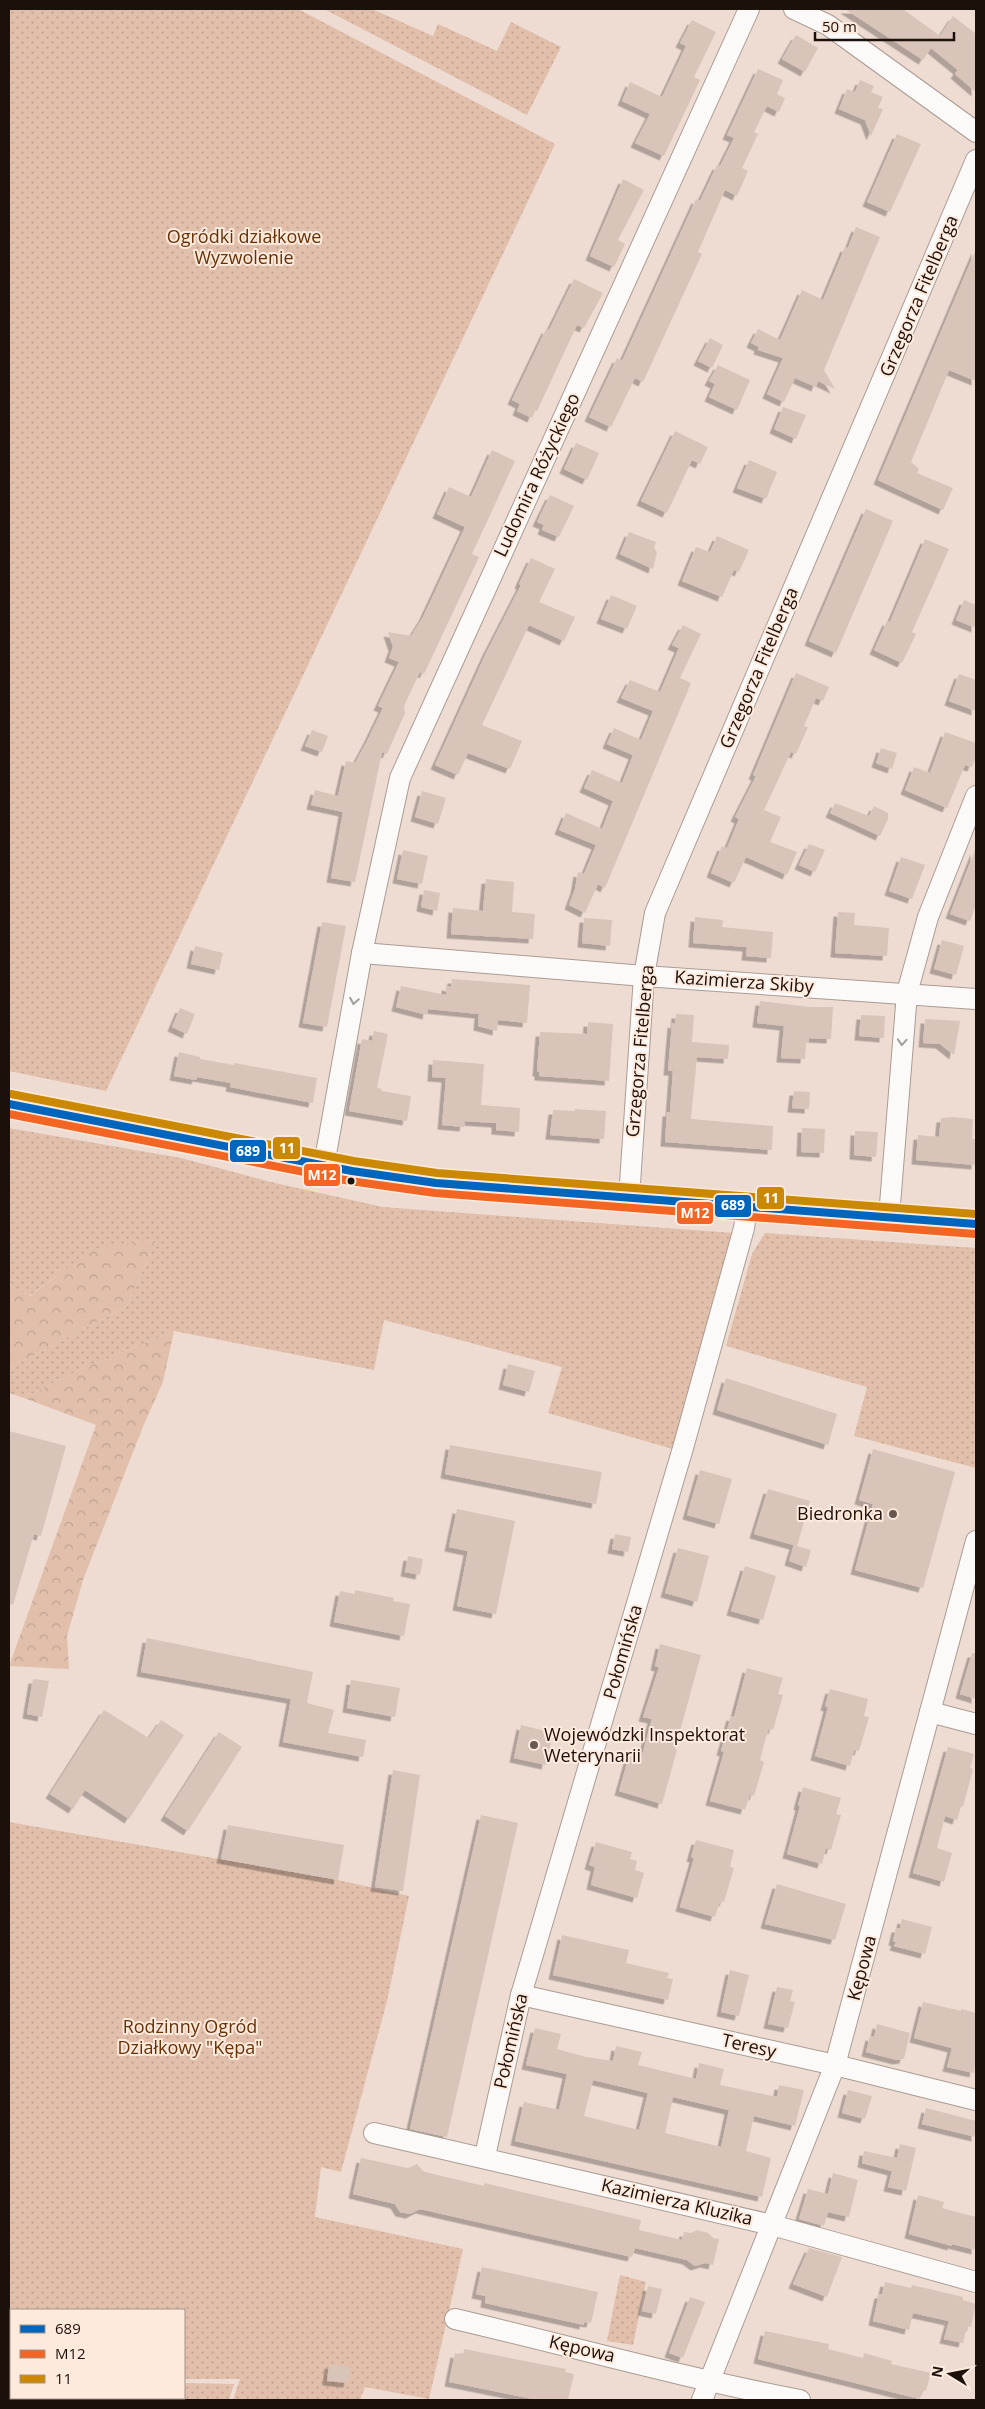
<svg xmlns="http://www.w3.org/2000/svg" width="985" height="2409" viewBox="0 0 985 2409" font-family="'Open Sans',sans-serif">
	<defs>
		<pattern id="grass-dots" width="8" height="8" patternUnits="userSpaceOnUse" patternTransform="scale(1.25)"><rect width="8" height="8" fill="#e1bfab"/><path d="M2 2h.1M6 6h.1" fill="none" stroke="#c0a392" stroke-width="1.8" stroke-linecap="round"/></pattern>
		<pattern id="forest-crowns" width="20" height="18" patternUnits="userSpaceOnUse" patternTransform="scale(1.25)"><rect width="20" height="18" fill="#e1bfab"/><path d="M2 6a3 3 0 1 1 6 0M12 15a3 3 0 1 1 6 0" fill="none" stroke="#c0a392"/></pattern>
		<filter id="shadow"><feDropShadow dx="-4.5" dy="4.5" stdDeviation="0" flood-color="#0004"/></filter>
	</defs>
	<rect width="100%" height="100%" fill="#eedcd2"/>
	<!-- grass -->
	<g fill="url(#grass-dots)">
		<path d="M9 9H298L555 144 106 1091 9 1071Z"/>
		<path d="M324 9H372L433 36 438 24 497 51 511 22 561 47 527 115Z"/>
		<path d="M9 1128 181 1158 275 1183 383 1207 733 1233 676 1450 548 1413 562 1367 384 1320 374 1370 174 1331 75 1372 24 1398 9 1393V1368L127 1306 156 1240 92 1250 29 1296 9 1285Z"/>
		<path d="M765 1233 976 1248V1468L854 1436 867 1387 726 1346 752 1254Z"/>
		<path d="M9 1822 338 1880 409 1896 387 2001 341 2172 321 2167 315 2217 463 2249 429 2399 365 2387 360 2400H233L240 2379H184V2310H11V2398H89V2400H9Z"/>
		<path d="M620 2275 646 2282 633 2345 607 2341Z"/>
		<path d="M184 2383 234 2384 229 2400H92L93 2398H184Z"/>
	</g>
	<!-- forest -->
	<g fill="url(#forest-crowns)">
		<path d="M156 1240 127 1306 9 1368V1285L30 1296 92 1249Z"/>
		<path d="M174 1331 163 1382 144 1424 83 1580 67 1636 69 1669 9 1666 96 1425 24 1398 75 1372Z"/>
	</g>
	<!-- building -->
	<g fill="#d8c4b9" fill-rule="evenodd" filter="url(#shadow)">
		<path d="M845 9H903L940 36 953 16 976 34V92L955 74 958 70 931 48 923 60Z"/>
		<path d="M692 20 716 32 694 77 700 80 664 156 635 143 650 114 622 101 630 82 662 97 686 46 680 43Z"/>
		<path d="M796 35 818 48 805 72 782 59Z"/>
		<path d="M758 69 783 80 777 94 785 98 779 112 767 106 754 132 758 134 742 168 748 171 737 196 725 190 698 252 702 254 643 382 635 378 611 427 589 417 617 358 622 361 696 199 700 201 717 165 720 166 734 138 727 135Z"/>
		<path d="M860 80 874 86 871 92 883 97 878 108 883 109 871 136 865 120 839 109 847 89 855 92Z"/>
		<path d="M897 134 921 144 890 212 867 202Z"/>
		<path d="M623 179 644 190 618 240 625 244 614 267 590 256Z"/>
		<path d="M856 227 880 237 824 370 835 389 818 381 816 387 795 378 784 402 767 394 783 358 758 350 759 347 751 343 758 329 780 340 802 290 823 300 845 247 848 248Z"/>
		<path d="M976 249V381L949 370 911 462 919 469 917 473 953 488 943 510 878 480Z"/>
		<path d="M574 279 603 293 584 328 577 325 537 411 535 410 532 418 517 411 520 404 512 400 546 329 549 330Z"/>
		<path d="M710 338 723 345 712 368 698 361Z"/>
		<path d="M718 365 750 380 737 410 709 397 715 384 709 381Z"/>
		<path d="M783 407 806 415 796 439 774 429Z"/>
		<path d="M675 431 708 447 700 464 692 460 667 513 641 501Z"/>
		<path d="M576 443 599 453 587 480 564 469Z"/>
		<path d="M492 450 515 461 472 554 479 557 424 674 420 672 404 706 405 713 387 754 382 752 355 882 331 878 343 812 311 805 315 790 338 796 346 761 355 763 367 741 383 708 378 706 399 662 389 658 393 647 388 632 411 636 423 617 465 527 437 514 449 487 471 497Z"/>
		<path d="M749 460 777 472 766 499 737 488Z"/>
		<path d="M550 495 574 506 559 537 542 530 544 525 537 522Z"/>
		<path d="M866 509 893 521 836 653 809 641Z"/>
		<path d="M629 532 656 542 654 548 657 552 653 569 620 554Z"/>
		<path d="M717 536 749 550 739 572 734 570 722 597 682 581 696 547 710 552Z"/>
		<path d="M925 539 949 549 912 632 916 634 902 663 874 650 887 621 890 622Z"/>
		<path d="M531 558 555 569 539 602 575 617 564 641 529 625 482 725 522 741 510 769 468 753 458 775 435 765 487 651 521 585 519 584Z"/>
		<path d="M611 595 637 606 627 629 601 619Z"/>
		<path d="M964 600 976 605V628L956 620Z"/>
		<path d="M683 625 701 634 680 678 691 683 605 888 598 884 585 913 569 905 575 889 578 872 584 874 596 845 559 830 566 813 602 829 613 801 584 788 592 770 622 783 633 755 607 744 614 728 641 740 653 711 621 698 630 680 660 692 679 648 672 645Z"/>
		<path d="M796 673 829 687 823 701 816 698 804 726 808 727 796 754 791 752 764 810 781 817 770 842 797 852 787 875 746 857 734 883 711 873 722 846 727 848 739 819 735 817 756 776 753 775Z"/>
		<path d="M959 674 976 680V711L949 701Z"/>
		<path d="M312 730 328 736 322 752 305 746Z"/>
		<path d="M945 732 976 743V757L972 767 965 765 947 808 905 790 914 767 930 773Z"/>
		<path d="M881 748 897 753 892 769 876 763Z"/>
		<path d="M422 791 446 798 438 824 415 817Z"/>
		<path d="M835 803 869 816 874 806 888 813V819L880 836 830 813Z"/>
		<path d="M809 844 825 850 815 872 799 865Z"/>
		<path d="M403 850 428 856 422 884 397 879Z"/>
		<path d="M975 850 976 905 970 921 950 914Z"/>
		<path d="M901 857 925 865 912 899 889 891Z"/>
		<path d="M486 879 514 882 512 912 535 914 533 939 451 934 453 908 483 911Z"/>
		<path d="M424 890 440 893 437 911 421 907Z"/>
		<path d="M838 912 855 913 854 925 889 928 887 956 835 953Z"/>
		<path d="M695 917 723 920 722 927 773 932 771 958 746 956 747 947 693 943Z"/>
		<path d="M584 918 612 920 610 946 582 943Z"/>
		<path d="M322 922 346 926 327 1027 303 1023Z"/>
		<path d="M942 940 964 946 956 975 934 969Z"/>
		<path d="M195 946 223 953 219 970 191 964Z"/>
		<path d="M452 979 530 985 527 1023 498 1020 497 1031 478 1026 479 1014 428 1009 427 1015 396 1007 401 986 446 995V986L451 987Z"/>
		<path d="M760 1001 810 1007H833L831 1039 809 1038V1043H806L805 1059 781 1058 784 1026 757 1023Z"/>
		<path d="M180 1008 195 1014 187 1034 172 1027Z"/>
		<path d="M676 1014 694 1015 692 1042 729 1045 728 1059 697 1057 691 1119 773 1126 772 1150 665 1142 667 1112H670L673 1071H668L672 1023 675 1024Z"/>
		<path d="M861 1015 885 1016 884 1038 859 1036Z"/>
		<path d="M925 1019 960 1021 954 1055 940 1044 923 1043Z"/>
		<path d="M588 1022 613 1024 609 1081 539 1076V1072H537L540 1032 587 1034Z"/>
		<path d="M374 1031 388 1034 377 1088 382 1089 381 1091 411 1096 407 1121 349 1111 362 1039 372 1041Z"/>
		<path d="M179 1052 200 1057V1059L234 1065V1063L317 1078 313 1103 230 1087 231 1083 197 1077 196 1080 174 1076Z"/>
		<path d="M433 1060 484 1064 481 1105 520 1108 519 1132 496 1130V1123L465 1121 464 1127 442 1125 446 1078 432 1077Z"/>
		<path d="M794 1091 810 1092 809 1109 792 1108Z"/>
		<path d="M575 1109 606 1111 604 1139 550 1135 553 1110 575 1111Z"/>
		<path d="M954 1117 973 1119 972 1139H976V1165L916 1160 918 1135 939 1137 941 1118Z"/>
		<path d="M802 1128 825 1129 824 1153 801 1152Z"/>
		<path d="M855 1131 878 1132 876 1157 854 1155Z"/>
		<path d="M508 1364 535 1371 529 1392 503 1385Z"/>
		<path d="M726 1378 837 1414 828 1445 717 1410Z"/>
		<path d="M9 1431 66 1446 41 1536 34 1534 13 1605 9 1604Z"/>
		<path d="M450 1445 602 1472 596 1504 445 1474Z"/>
		<path d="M873 1449 955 1472 923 1588 855 1570 873 1504 859 1500Z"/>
		<path d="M700 1470 732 1479 719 1524 687 1515Z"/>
		<path d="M768 1489 810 1501 797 1546 754 1534Z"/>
		<path d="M457 1509 515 1521 496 1614 457 1606 468 1551 449 1547Z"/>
		<path d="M615 1534 631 1537 628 1552 612 1549Z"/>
		<path d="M794 1545 811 1550 806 1567 789 1561Z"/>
		<path d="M678 1548 709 1556 697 1602 665 1593Z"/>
		<path d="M408 1556 423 1559 420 1575 405 1572Z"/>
		<path d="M745 1566 776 1576 763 1620 731 1611Z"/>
		<path d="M355 1590 394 1598 393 1601 410 1604 404 1636 334 1622 340 1591 355 1594Z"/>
		<path d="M147 1638 313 1672 307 1703 334 1710 328 1733 366 1740 363 1757 283 1742 291 1699 141 1672Z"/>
		<path d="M660 1644 701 1655 675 1749 677 1750 662 1804 619 1791 629 1756 641 1759 652 1719 643 1717 659 1667 655 1666Z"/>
		<path d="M972 1653H976V1699L960 1694Z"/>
		<path d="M747 1668 783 1678 778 1694 783 1695 773 1730 769 1728 764 1744 760 1760 764 1762 754 1796 750 1794 745 1810 710 1801 724 1752 721 1751 731 1716 734 1717Z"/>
		<path d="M33 1679 49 1681 42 1717 27 1714Z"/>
		<path d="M351 1680 400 1688 395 1717 347 1708Z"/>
		<path d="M830 1689 868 1699 864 1716 869 1717 859 1751 854 1750 850 1766 815 1756 828 1707 825 1706Z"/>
		<path d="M104 1710 149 1738 161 1720 184 1735 129 1819 85 1790 73 1809 50 1794Z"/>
		<path d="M521 1725 553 1733 546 1765 514 1758Z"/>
		<path d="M219 1732 242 1747 188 1831 165 1816Z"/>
		<path d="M948 1747 974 1754 970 1768 973 1769 963 1807 961 1806 957 1820 945 1816 937 1848 952 1853 944 1882 913 1873Z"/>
		<path d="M393 1770 420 1775 403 1891 375 1887Z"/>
		<path d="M803 1787 841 1798 836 1814 841 1815 831 1850 826 1848 822 1864 787 1854 800 1806 798 1805Z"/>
		<path d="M481 1815 518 1823 447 2137 410 2129Z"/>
		<path d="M228 1825 344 1845 338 1880 221 1859Z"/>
		<path d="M696 1840 734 1850 730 1867 734 1868 724 1902 720 1901 715 1917 680 1907 694 1858 691 1857Z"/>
		<path d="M596 1842 632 1852 630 1859 637 1861 635 1870 644 1873 637 1898 591 1885 595 1867 589 1865Z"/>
		<path d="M777 1884 846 1904 835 1940 765 1924Z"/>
		<path d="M902 1919 932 1927 925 1954 894 1946 896 1942 893 1941 896 1928H900Z"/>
		<path d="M562 1935 629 1950 626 1963 669 1973 667 1978 673 1979 668 2000 553 1975Z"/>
		<path d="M730 1970 749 1975 739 2016 721 2012Z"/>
		<path d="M777 1987 793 1990 790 2001 795 2002 788 2028 768 2024Z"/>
		<path d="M923 2002 961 2011V2009L976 2013V2060L974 2073 947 2067 952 2048 914 2038Z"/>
		<path d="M877 2024 910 2033 904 2059 897 2060 866 2052 870 2036 874 2037Z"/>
		<path d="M535 2028 561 2034 557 2049 586 2057 613 2061 616 2046 642 2052 638 2065 696 2079 699 2063 724 2069 720 2085 777 2097 779 2085 804 2090 795 2126 754 2116 746 2151 771 2158 762 2197 515 2141 524 2102 559 2110 567 2074 526 2065ZM593 2080 648 2093 639 2130 584 2116ZM673 2097 729 2110 721 2147 665 2133Z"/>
		<path d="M848 2090 872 2096 865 2119 842 2113Z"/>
		<path d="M926 2108 976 2121V2137L922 2124Z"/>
		<path d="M900 2144 916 2148 906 2191 888 2187 892 2171 862 2163 864 2151 897 2158Z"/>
		<path d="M361 2158 408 2168 417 2164 423 2171 429 2173 484 2186V2183L641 2220 639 2230 682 2240 684 2232 691 2233 697 2230 708 2233 713 2238 719 2239 713 2265 705 2263 695 2266 687 2260 635 2248 632 2257 420 2209 410 2214 400 2212 395 2204 353 2194Z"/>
		<path d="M833 2173 858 2180 849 2217 828 2212 824 2226 799 2219 808 2189 828 2194Z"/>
		<path d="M918 2195 944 2202 942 2208 976 2217V2250L952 2244V2246L909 2234Z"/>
		<path d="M809 2248 842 2257 827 2297 793 2284Z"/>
		<path d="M482 2267 598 2292 591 2323 584 2322V2325L485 2303 486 2296 476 2294Z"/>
		<path d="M885 2282 911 2288 912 2285 963 2297V2300L976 2304 971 2327 967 2326 963 2343 944 2339 949 2321 913 2313 909 2330 873 2321 879 2294H882Z"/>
		<path d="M648 2286 662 2289 656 2314 642 2311Z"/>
		<path d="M690 2297 705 2302 683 2358 669 2353Z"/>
		<path d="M765 2331 829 2344 828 2349 863 2358 864 2353 892 2361 891 2364 931 2373 926 2391 922 2390 920 2399 758 2359Z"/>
		<path d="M464 2349 566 2369 565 2372 574 2374 568 2400H538L449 2382 455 2353 463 2355Z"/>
		<path d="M329 2364 350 2367 348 2383 327 2381Z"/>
	</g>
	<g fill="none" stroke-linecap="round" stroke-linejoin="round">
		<!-- minor casing -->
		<g stroke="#aa9c94" stroke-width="22">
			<g id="minor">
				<path d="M794 9 828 25 976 132"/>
				<path d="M362 953 644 976 976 999"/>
				<path d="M324 1165 362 953 400 778 749 9"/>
				<path d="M629 1198 644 976 655 913 976 160"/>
				<path d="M889 1217 907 993 928 917 976 796"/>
				<path d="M930 1712 976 1724"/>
				<path d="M521 1995 835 2065 976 2100"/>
				<path d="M374 2133 772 2225 976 2282"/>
				<path d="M485 2156 521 1995 683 1448 744 1228 747 1207"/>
				<path d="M455 2319C570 2346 684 2378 800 2400"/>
				<path d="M702 2400 835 2065 976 1541"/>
			</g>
		</g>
		<!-- secondary casing -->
		<g stroke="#aa9c94" stroke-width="30">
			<path id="secondary" d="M9 1104 352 1171 436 1183 976 1224"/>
		</g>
		<!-- minor -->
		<use href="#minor" stroke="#fcfaf8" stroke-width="20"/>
		<!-- secondary -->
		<use href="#secondary" stroke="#fcfaf8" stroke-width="28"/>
		<!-- bus-1 casing -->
		<g stroke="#feeadd" stroke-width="11">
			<path id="bus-1" d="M9 1104 352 1171 436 1183 976 1224"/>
		</g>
		<!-- bus-2 casing -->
		<g stroke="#feeadd" stroke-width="11">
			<path id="bus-2" d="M9 1114 350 1181 435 1193 975 1234"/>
		</g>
		<!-- bus-3 casing -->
		<g stroke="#feeadd" stroke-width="11">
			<path id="bus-3" d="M11 1094 354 1161 437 1173 976 1214"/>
		</g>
		<!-- bus-1 -->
		<use href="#bus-1" stroke="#0065bd" stroke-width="8"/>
		<!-- bus-2 -->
		<use href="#bus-2" stroke="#f26522" stroke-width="8"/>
		<!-- bus-3 -->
		<use href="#bus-3" stroke="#cb8802" stroke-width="8"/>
	</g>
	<!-- one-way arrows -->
	<defs><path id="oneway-chevron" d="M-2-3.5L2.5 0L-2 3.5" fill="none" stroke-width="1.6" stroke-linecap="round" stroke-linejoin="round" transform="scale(1.25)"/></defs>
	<g stroke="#a29c99">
		<use href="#oneway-chevron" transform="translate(354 1001) rotate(100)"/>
		<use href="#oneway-chevron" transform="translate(902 1042) rotate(94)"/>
	</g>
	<!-- markers -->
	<circle fill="#1c100a" stroke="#feeadd" stroke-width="2" cx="351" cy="1181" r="4.5"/>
	<g fill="#665750" stroke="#feeadd" stroke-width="2">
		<circle cx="893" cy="1514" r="5"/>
		<circle cx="534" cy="1745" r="5"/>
	</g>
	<g text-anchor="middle" stroke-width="4" stroke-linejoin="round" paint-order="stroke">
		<!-- park labels -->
		<g font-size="18" fill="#673105" stroke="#feeadd">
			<text x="244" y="243">Ogródki działkowe<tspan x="244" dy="21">Wyzwolenie</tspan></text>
			<text x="190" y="2033">Rodzinny Ogród<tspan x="190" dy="21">Działkowy "Kępa"</tspan></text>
		</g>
		<!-- street labels -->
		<g font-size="18" fill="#1c100a" stroke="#feeadd">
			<text transform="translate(919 296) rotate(-67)" y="6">Grzegorza Fitelberga</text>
			<text transform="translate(537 475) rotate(-65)" y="6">Ludomira Różyckiego</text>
			<text transform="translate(759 668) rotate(-67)" y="6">Grzegorza Fitelberga</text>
			<text transform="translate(744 982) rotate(4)" y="6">Kazimierza Skiby</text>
			<text transform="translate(640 1051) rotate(-85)" y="6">Grzegorza Fitelberga</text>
			<text transform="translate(623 1652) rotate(-74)" y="6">Połomińska</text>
			<text transform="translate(862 1968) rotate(-75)" y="6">Kępowa</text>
			<text transform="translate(511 2041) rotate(-77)" y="6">Połomińska</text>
			<text transform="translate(749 2046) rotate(13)" y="6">Teresy</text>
			<text transform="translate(677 2202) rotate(13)" y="6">Kazimierza Kluzika</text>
			<text transform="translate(582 2349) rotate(13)" y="6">Kępowa</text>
		</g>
		<!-- poi labels -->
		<g font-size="18" fill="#1c100a" stroke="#feeadd" text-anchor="end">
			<text x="883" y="1520">Biedronka</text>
			<text x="544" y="1741" text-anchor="start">Wojewódzki Inspektorat<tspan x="544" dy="21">Weterynarii</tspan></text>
		</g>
	</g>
	<g stroke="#feeadd" stroke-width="2">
		<rect x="272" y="1136" width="29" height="24" rx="5" fill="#cb8802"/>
		<rect x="229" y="1139" width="38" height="24" rx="5" fill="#0065bd"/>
		<rect x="303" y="1163" width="38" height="24" rx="5" fill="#f26522"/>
		<rect x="756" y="1186" width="29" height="24" rx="5" fill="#cb8802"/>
		<rect x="714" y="1194" width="38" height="24" rx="5" fill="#0065bd"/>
		<rect x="676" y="1201" width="38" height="24" rx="5" fill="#f26522"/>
	</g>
	<g font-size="14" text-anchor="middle" font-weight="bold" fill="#fff">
		<text x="287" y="1153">11</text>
		<text x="248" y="1156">689</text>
		<text x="322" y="1180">M12</text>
		<text x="771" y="1203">11</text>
		<text x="733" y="1210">689</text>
		<text x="695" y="1218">M12</text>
	</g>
	<!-- border -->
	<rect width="985" height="2409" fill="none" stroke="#1c100a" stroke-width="20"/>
	<!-- legend -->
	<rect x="10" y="2309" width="175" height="90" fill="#feeadd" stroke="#a49389"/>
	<rect x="20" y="2325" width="25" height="8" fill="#0065bd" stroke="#a49389"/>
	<text x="55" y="2334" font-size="15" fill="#1c100a">689</text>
	<rect x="20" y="2350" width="25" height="8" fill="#f26522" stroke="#a49389"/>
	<text x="55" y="2359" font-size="15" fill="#1c100a">M12</text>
	<rect x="20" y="2375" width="25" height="8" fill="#cb8802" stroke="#a49389"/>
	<text x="55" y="2384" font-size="15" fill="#1c100a">11</text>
	<!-- north arrow -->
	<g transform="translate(950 2374) rotate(280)" stroke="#feeadd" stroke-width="4" paint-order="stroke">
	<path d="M0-4L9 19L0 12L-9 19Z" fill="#1c100a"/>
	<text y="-8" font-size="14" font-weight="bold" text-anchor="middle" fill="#1c100a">N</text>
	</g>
	<!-- scale -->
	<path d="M815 32v8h139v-8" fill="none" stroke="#1c100a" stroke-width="2.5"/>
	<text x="822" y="32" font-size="15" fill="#1c100a" stroke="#feeadd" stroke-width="4" paint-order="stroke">50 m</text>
</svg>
